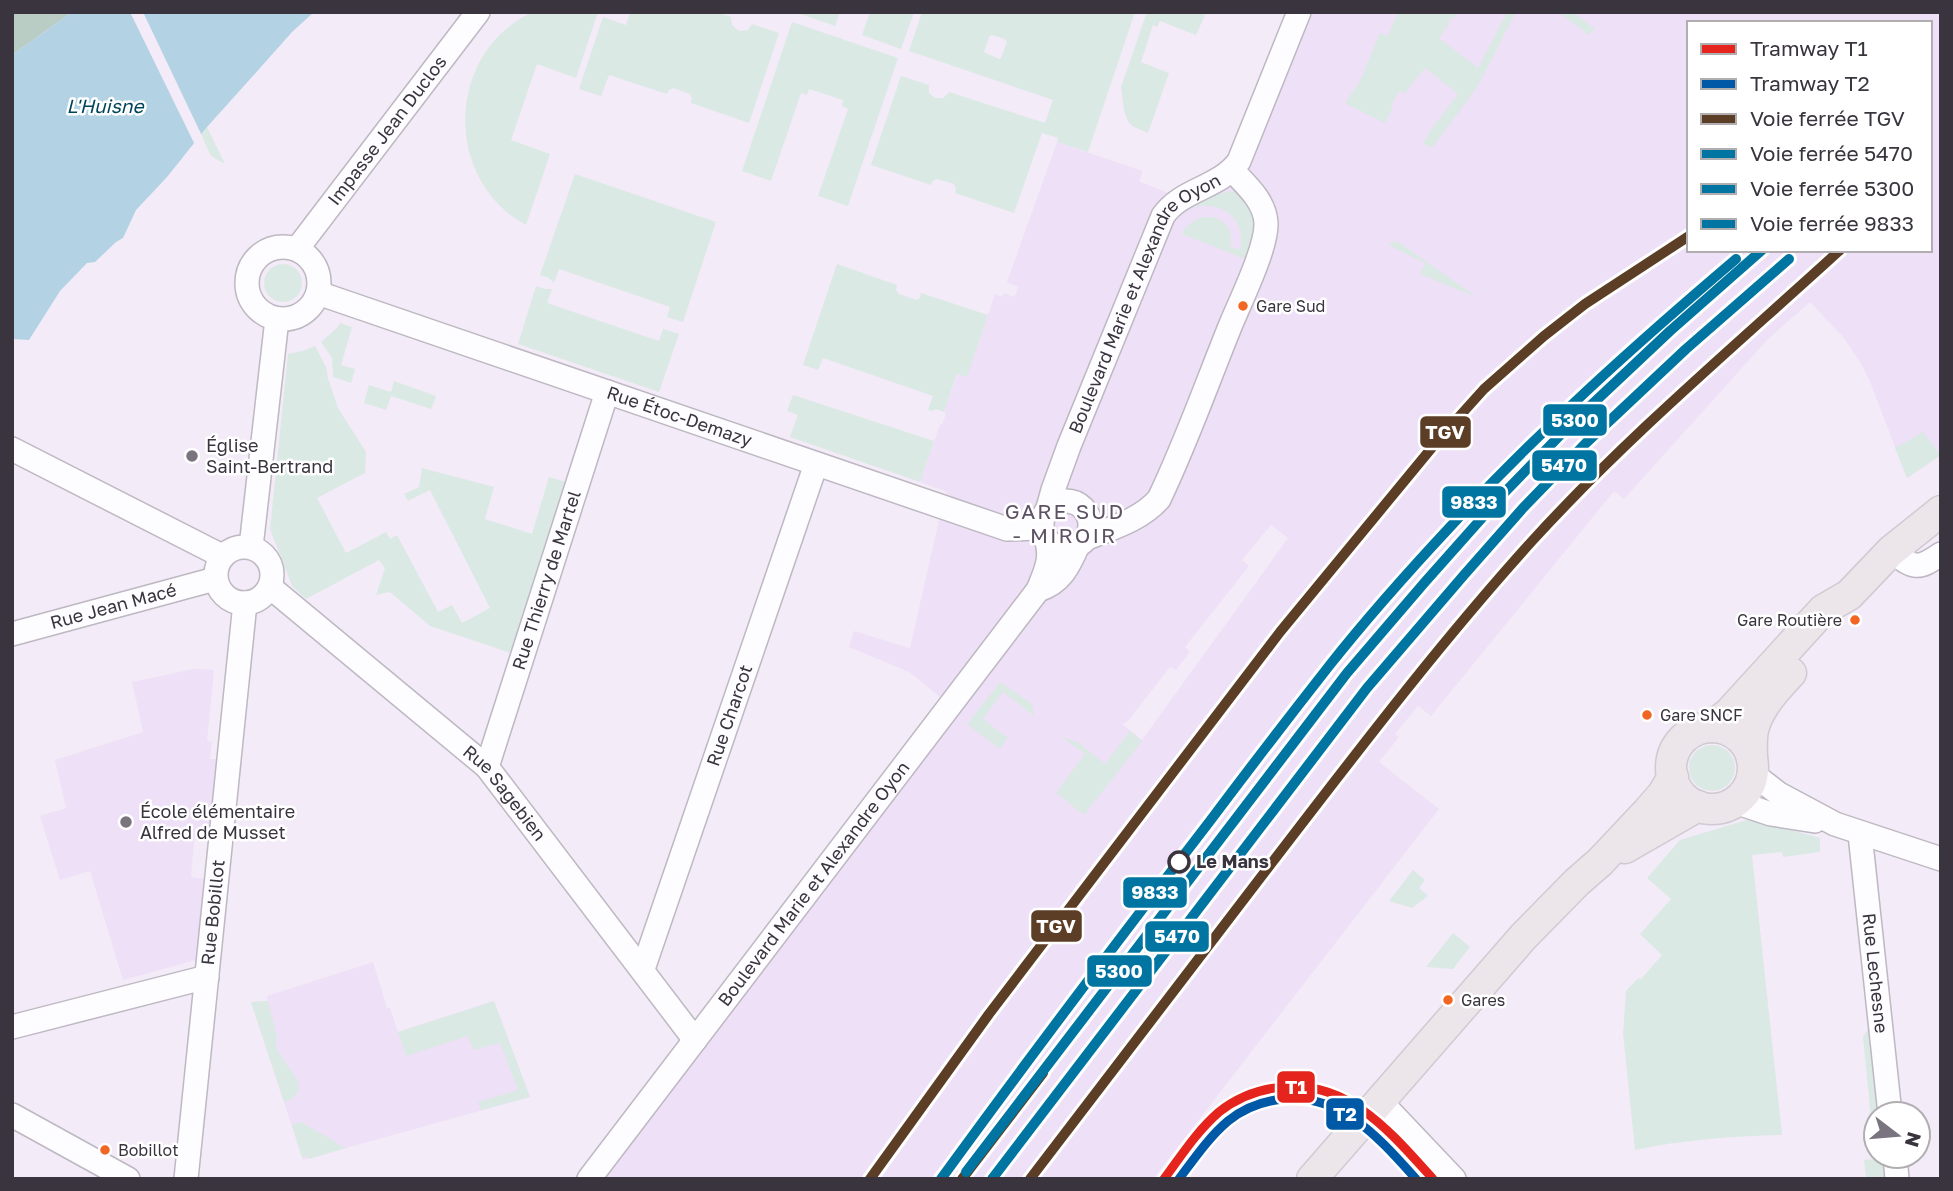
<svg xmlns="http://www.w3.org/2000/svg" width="1953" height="1191" viewBox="0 0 1953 1191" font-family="'Golos Text',sans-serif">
	<rect width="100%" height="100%" fill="#f3ebf8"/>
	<!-- built -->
	<g fill="#eee0f6" fill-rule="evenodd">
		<path d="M1299 12H1941V455L1907 478 1869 379 1860 362 1843 337 1810 302 1767 340 1624 499 1614 491 1431 716 1418 706 1395 734 1399 737 1379 762 1439 809 1153 1179H589L950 705 909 672 849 647 854 631 910 648 942 507 947 492 920 482 940 424 942 425 946 413 944 412 958 373 967 376 995 294 1002 297 1004 293 1014 297 1018 287 1007 282 1057 142 1143 171 1139 181 1168 193 1176 203 1220 179ZM1689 23H1930V250H1689ZM1271 525 1288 538 1142 740 1122 724 1128 721 1170 667 1176 670 1190 652 1185 647 1249 566 1242 560Z"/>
		<path d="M194 669 214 670 207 741 212 742 210 759H217L209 829 196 828 194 843 191 877 204 879 196 960 123 980 90 871 60 880 40 816 66 808 55 760 143 732 132 682Z"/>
		<path d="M373 962 387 1008H390L398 1032 494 1001 530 1097 303 1160 251 1002 268 1001 267 996Z"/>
	</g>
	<!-- green -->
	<g fill="#dbe9e4" fill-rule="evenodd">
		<path d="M533 12H598L576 78 537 64 511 140 550 154 526 225C442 180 446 51 533 12Z"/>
		<path d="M630 12H717L731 17 732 25 739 31 748 30 752 24 779 33 749 123 691 103 692 99 690 94 673 88 669 90 667 94 609 75 601 96 579 89 603 17 626 25Z"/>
		<path d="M795 12H840L835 26Z"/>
		<path d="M870 12H914L901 49 862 35Z"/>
		<path d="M922 12H1135L1088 152 1057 142 1058 138 1042 133 1014 213 955 193 956 189 954 184 937 179 933 181 931 185 871 165 901 76 929 85V93L935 98H943L949 92 1045 123 1053 100 909 51ZM992 35 1005 39 1007 42 1001 58 999 59 984 52 989 37Z"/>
		<path d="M1147 12H1197L1205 15 1196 35 1160 21 1157 27 1153 25 1141 62 1169 73 1148 133 1132 126 1128 121 1124 111 1121 87Z"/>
		<path d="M1398 12H1454L1455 17 1453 19 1451 18 1448 22 1449 24 1439 38 1478 68 1507 12H1516L1478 86 1432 148 1423 143 1432 128 1458 94 1425 68 1404 94 1399 91 1391 106 1393 107 1385 123 1345 103 1360 81 1380 33 1388 36Z"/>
		<path d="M1562 12H1573L1595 29 1589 35 1561 14Z"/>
		<path d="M792 22 898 58 848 206 818 196 848 109 842 106 843 100 809 89 807 95 801 93 771 181 742 171Z"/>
		<path d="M207 127 225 164 211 156 201 135Z"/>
		<path d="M575 174 716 222 683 322 667 317 670 307 559 269 554 283 549 278 540 275Z"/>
		<path d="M1231 191 1248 197 1256 223 1248 260 1182 234C1195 207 1237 213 1230 246L1240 250C1246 223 1228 204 1201 206 1193 207 1186 210 1178 213 1193 203 1214 194 1231 191Z"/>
		<path d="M1397 241 1478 298 1420 274 1425 263 1388 245Z"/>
		<circle cx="283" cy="283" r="19"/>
		<path d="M837 264 897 285 896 290 899 294 916 300 920 298 921 293 988 315 967 377 957 374 944 412 936 409 932 411 928 410 933 396 823 358 818 370 803 365Z"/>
		<path d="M536 286 545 289H552L547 303 659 341 663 329 679 334 659 392 518 344Z"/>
		<path d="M340 323 352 327 341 365 355 369 351 383 333 377 332 358 321 342 337 328Z"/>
		<path d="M315 346 326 367 328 378 338 408 366 452 365 473 317 498 346 553 386 532 390 539 397 535 438 612 452 605 462 623 490 608 430 490 408 501 404 494 419 487 422 468 494 487 485 519 532 534 549 477 566 482 511 653 430 626 390 592 376 595 385 568 379 560 306 599 292 586 270 529 288 354 302 351Z"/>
		<path d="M394 381 436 396 431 409 391 396 386 410 364 403 369 385 391 392Z"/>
		<path d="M793 395 934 441 920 482 790 437 798 415 787 411Z"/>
		<path d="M1923 432 1941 455 1907 478 1895 448Z"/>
		<path d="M1000 682 1032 704 1034 716 1003 692 983 719 1008 738 1000 749 967 724Z"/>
		<path d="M1130 731 1142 741 1084 815 1056 793 1085 754 1062 737 1079 743 1105 764Z"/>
		<circle cx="1712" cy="768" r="23"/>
		<path d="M1750 819 1820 838V852L1783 857 1782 852 1752 855 1782 1135C1734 1136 1683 1140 1635 1150L1623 1033 1626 991 1638 978 1641 979 1662 955 1640 934 1671 899 1647 878 1680 840Z"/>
		<path d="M1413 870 1425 880 1419 888 1428 896 1412 908 1389 901Z"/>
		<path d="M1453 933 1470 947 1453 969 1426 967Z"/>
		<path d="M268 1001C270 1012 274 1022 276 1033 277 1038 275 1044 277 1049 283 1065 318 1091 284 1102L251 1002Z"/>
		<path d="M494 1001 530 1097 481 1110 478 1102 518 1090 500 1043 473 1050 468 1036 406 1056 398 1032Z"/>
		<path d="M1870 1026 1879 1114H1876V1156H1883L1886 1179H1866L1864 1160 1875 1159 1863 1037Z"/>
		<path d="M301 1122 346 1148 309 1159 308 1156 302 1158 292 1125Z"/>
	</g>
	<!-- forest -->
	<path fill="#bacdc4" d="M12 12H72L12 55Z"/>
	<!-- water -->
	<path fill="#b3d2e4" d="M72 12H314L292 32 260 68 207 127 167 177 136 210 123 238 116 242 95 262 87 263 60 291 29 340 12 339V55Z"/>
	<!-- pier -->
	<path fill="#f3ebf8" d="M130 12H143L203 138 196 147Z"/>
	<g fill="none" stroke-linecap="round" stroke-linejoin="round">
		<!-- minor casing -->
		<g stroke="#beb8c2" stroke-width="26">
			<g id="minor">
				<circle cx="283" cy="283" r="36"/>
				<path id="s1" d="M297 249 478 12"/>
				<path id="s2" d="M318 293 1007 529 1042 528"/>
				<path d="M12 449 222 556"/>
				<circle cx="1066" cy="525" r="24"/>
				<path id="s3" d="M1048 508 1053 490 1069 446 1163 216C1181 189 1220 188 1239 161L1299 12"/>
				<path d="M1085 539C1109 529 1141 520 1159 499 1186 443 1207 383 1231 324 1241 300 1267 247 1266 223 1265 201 1246 185 1232 170"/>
				<circle cx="244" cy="575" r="28"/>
				<path d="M251 547 277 319"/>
				<path d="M1891 551C1914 568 1916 571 1941 554"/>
				<path id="s4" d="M270 587 487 767 695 1040"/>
				<path d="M1038 590C1061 583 1069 566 1078 545"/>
				<path id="s5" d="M12 634 215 579"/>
				<path id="s6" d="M487 767 607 392"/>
				<path d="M1753 774 1779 794 1835 824 1941 859"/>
				<path d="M1735 802 1771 814 1815 821"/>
				<path id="s7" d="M1860 834 1890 1114"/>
				<path id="s8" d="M643 969 816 464"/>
				<path d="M12 1027 207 977"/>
				<path d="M1380 1101 1454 1179"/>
				<path d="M12 1115 128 1179"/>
				<path d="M1895 1156 1897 1179"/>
				<path id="s9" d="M186 1179 245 603"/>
				<path id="s10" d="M589 1179 1038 590C1045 573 1053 557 1046 539"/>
			</g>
		</g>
		<!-- major casing -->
		<g stroke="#d0cbd2" stroke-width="33">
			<g id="major">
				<path d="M1711 727 1729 713 1823 610 1849 595 1891 551 1941 511"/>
				<circle cx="1712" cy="768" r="41"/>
				<path d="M1752 759C1752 750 1751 740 1753 730 1758 708 1776 689 1791 673"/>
				<path d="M1625 848 1698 806"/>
				<path d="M1312 1179 1523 937 1577 882 1600 862 1648 811 1662 795 1673 777"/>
			</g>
		</g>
		<!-- minor -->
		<use href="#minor" stroke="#fdfcfe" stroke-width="23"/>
		<!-- major -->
		<use href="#major" stroke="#ece5e9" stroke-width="30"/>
		<!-- rail-1 casing -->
		<g stroke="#fff" stroke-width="16">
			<g id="rail-1">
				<path d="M870 1179 989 1014 1280 632 1439 439 1484 389 1544 336 1585 304 1689 236"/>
				<path d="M962 1179 1043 1073"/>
				<path d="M1030 1179C1108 1077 1186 975 1264 873 1351 760 1437 646 1533 540 1628 436 1736 345 1840 250"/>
			</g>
		</g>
		<!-- rail-2 casing -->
		<g stroke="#fff" stroke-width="16">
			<path id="rail-2" d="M992 1179 1367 688 1464 575 1523 508 1586 443 1686 349 1789 259"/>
		</g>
		<!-- rail-3 casing -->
		<g stroke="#fff" stroke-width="16">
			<path id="rail-3" d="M966 1172 1347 673 1425 582 1505 492 1569 426 1670 331 1762 250"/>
		</g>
		<!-- rail-4 casing -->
		<g stroke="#fff" stroke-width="16">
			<path id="rail-4" d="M941 1179C1029 1058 1119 939 1210 821 1249 769 1289 717 1329 666 1367 618 1408 572 1450 527 1539 431 1636 344 1736 259"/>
		</g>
		<!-- rail-1 -->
		<use href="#rail-1" stroke="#5c3e26" stroke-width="10"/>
		<!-- rail-2 -->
		<use href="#rail-2" stroke="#0075a1" stroke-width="10"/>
		<!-- rail-3 -->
		<use href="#rail-3" stroke="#0075a1" stroke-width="10"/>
		<!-- rail-4 -->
		<use href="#rail-4" stroke="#0075a1" stroke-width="10"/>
		<!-- tram-1 casing -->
		<g stroke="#fff" stroke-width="14">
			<path id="tram-1" d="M1164 1179C1181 1156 1197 1131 1219 1112 1238 1097 1259 1089 1283 1087 1349 1080 1393 1135 1433 1179"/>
		</g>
		<!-- tram-2 casing -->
		<g stroke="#fff" stroke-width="14">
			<path id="tram-2" d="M1179 1179C1194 1159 1209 1137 1228 1121 1244 1108 1263 1101 1283 1099 1341 1093 1380 1139 1416 1179"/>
		</g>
		<!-- tram-1 -->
		<use href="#tram-1" stroke="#e5251d" stroke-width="9"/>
		<!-- tram-2 -->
		<use href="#tram-2" stroke="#0059a6" stroke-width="9"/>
	</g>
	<!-- markers -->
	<g fill="#f26522" stroke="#fff" stroke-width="2.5">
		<circle cx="1243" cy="306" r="6"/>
		<circle cx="1855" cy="620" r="6"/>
		<circle cx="1647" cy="715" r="6"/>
		<circle cx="1448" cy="1000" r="6"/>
		<circle cx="105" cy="1150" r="6"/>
	</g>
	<g fill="#7a747e" stroke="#fff" stroke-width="2.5">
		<circle cx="192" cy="456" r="7"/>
		<circle cx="126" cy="822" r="7"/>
	</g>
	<circle fill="#fff" stroke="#39343d" stroke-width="3.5" cx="1179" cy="862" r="10"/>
	<g text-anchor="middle" stroke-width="5" stroke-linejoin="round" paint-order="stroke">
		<!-- bus labels -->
		<g font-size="16" fill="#39343d" stroke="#fff" text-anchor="start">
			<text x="1256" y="312">Gare Sud</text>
			<text x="1842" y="626" text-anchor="end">Gare Routière</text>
			<text x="1660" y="721">Gare SNCF</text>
			<text x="1461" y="1006">Gares</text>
			<text x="118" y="1156">Bobillot</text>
		</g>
		<!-- street labels -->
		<g font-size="18" fill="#39343d" stroke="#fff">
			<text dy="6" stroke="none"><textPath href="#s1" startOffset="149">Impasse Jean Duclos</textPath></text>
			<text dy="6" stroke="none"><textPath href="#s3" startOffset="231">Boulevard Marie et Alexandre Oyon</textPath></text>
			<text dy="6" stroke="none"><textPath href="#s2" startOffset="382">Rue Étoc-Demazy</textPath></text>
			<text dy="6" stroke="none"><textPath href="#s6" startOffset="196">Rue Thierry de Martel</textPath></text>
			<text dy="6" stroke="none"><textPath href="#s5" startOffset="105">Rue Jean Macé</textPath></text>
			<text dy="6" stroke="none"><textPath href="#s8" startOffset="268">Rue Charcot</textPath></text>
			<text dy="6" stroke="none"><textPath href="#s4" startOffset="313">Rue Sagebien</textPath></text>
			<text dy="6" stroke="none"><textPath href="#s10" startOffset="371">Boulevard Marie et Alexandre Oyon</textPath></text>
			<text dy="6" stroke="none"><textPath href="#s9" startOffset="268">Rue Bobillot</textPath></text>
			<text dy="6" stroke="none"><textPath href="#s7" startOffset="140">Rue Lechesne</textPath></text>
		</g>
		<!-- poi labels -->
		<g font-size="18" fill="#39343d" stroke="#fff" text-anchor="start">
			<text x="206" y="452">Église<tspan x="206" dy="21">Saint-Bertrand</tspan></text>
			<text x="140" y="818">École élémentaire<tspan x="140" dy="21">Alfred de Musset</tspan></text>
		</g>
		<!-- stop labels -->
		<g font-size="18" font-weight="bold" fill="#39343d" stroke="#fff" text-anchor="start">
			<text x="1196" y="868">Le Mans</text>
		</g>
		<!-- water labels -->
		<g font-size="19" font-style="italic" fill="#00455a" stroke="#fff">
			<text x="105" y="113">L'Huisne</text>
		</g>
		<!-- quarter labels -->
		<g font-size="21" letter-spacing="2" fill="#5d5164" stroke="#fff">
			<text x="1065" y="519">GARE SUD<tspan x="1065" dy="24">- MIROIR</tspan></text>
		</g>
	</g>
	<g stroke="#fff" stroke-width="2.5">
		<rect x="1542" y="403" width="66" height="34" rx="7" fill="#0075a1"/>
		<rect x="1419" y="415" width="53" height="34" rx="7" fill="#5c3e26"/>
		<rect x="1531" y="449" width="67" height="33" rx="7" fill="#0075a1"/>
		<rect x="1441" y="485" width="66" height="34" rx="7" fill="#0075a1"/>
		<rect x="1122" y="876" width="66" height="33" rx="7" fill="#0075a1"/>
		<rect x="1030" y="909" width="53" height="34" rx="7" fill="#5c3e26"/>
		<rect x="1144" y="920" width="66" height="33" rx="7" fill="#0075a1"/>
		<rect x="1086" y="954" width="67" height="34" rx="7" fill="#0075a1"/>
		<rect x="1276" y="1070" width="40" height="34" rx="7" fill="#e5251d"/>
		<rect x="1325" y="1097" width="40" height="34" rx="7" fill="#0059a6"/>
	</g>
	<g font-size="19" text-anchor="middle" font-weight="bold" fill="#fff">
		<text x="1575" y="427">5300</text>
		<text x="1445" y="439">TGV</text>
		<text x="1564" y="472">5470</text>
		<text x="1474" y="509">9833</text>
		<text x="1155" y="899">9833</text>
		<text x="1056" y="933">TGV</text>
		<text x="1177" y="943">5470</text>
		<text x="1119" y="978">5300</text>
		<text x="1296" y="1094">T1</text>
		<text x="1345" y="1121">T2</text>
	</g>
	<!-- border -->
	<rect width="1953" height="1191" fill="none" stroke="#39343d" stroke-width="28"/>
	<!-- legend -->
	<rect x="1687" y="21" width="245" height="231" fill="#ffffff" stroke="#b0aeb1" stroke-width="2"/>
	<rect x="1701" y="44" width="35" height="10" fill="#e5251d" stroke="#b0aeb1" stroke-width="2"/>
	<text x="1750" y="56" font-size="21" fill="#39343d">Tramway T1</text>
	<rect x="1701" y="79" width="35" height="10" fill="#0059a6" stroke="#b0aeb1" stroke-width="2"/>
	<text x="1750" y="91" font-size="21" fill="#39343d">Tramway T2</text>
	<rect x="1701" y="114" width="35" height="10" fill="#5c3e26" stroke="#b0aeb1" stroke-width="2"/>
	<text x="1750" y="126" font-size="21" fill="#39343d">Voie ferrée TGV</text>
	<rect x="1701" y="149" width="35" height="10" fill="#0075a1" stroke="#b0aeb1" stroke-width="2"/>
	<text x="1750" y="161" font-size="21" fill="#39343d">Voie ferrée 5470</text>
	<rect x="1701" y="184" width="35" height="10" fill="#0075a1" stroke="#b0aeb1" stroke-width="2"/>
	<text x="1750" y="196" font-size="21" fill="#39343d">Voie ferrée 5300</text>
	<rect x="1701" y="219" width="35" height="10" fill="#0075a1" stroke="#b0aeb1" stroke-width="2"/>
	<text x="1750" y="231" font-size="21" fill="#39343d">Voie ferrée 9833</text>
	<!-- north arrow -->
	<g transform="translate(1897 1135) rotate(106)"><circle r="33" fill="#ffffff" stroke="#b0aeb1" stroke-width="2"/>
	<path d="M0-5L12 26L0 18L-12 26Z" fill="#7a747e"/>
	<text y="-10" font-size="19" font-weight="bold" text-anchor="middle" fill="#39343d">N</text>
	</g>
</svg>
